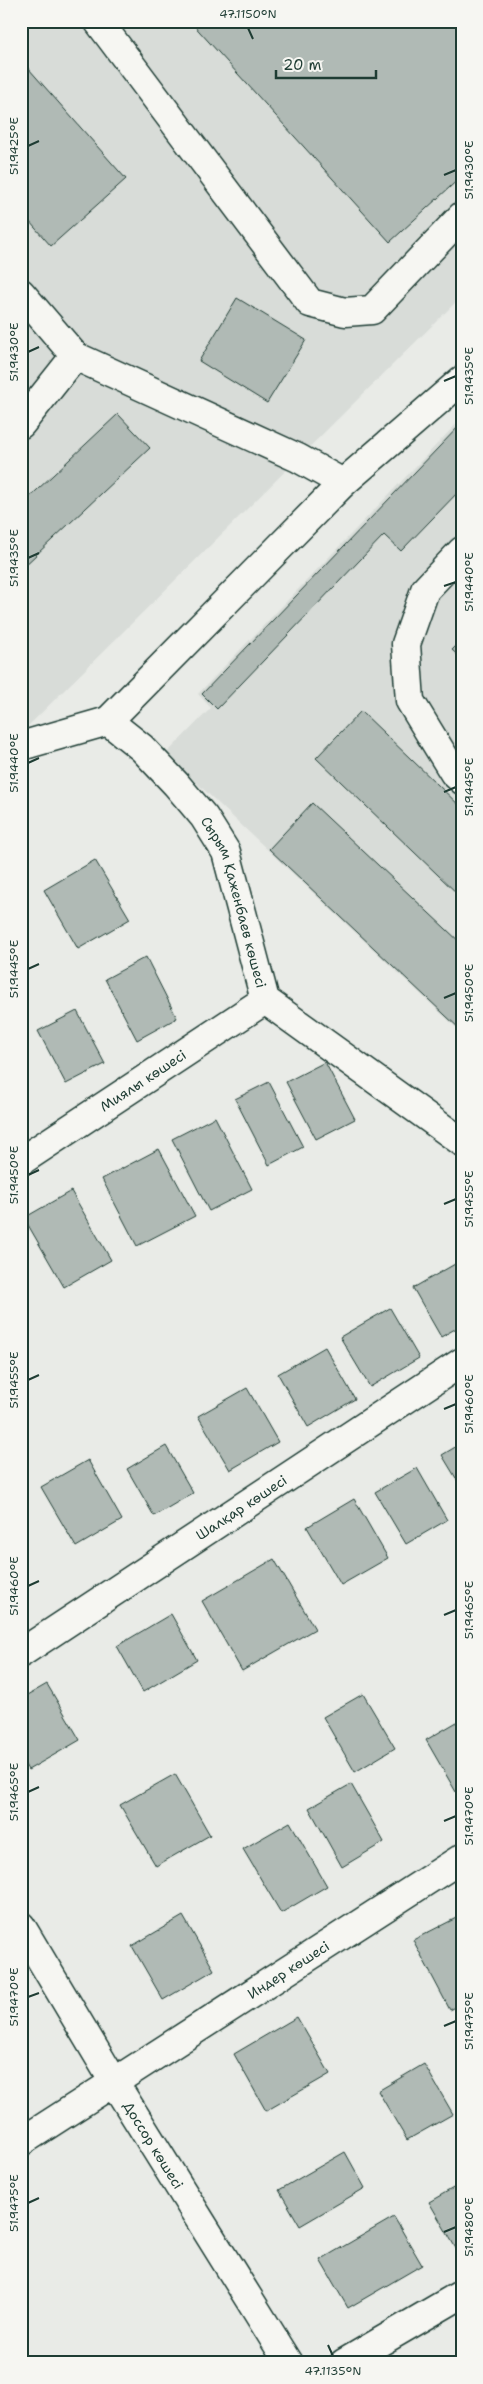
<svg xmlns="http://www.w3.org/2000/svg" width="483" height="2384" viewBox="0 0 483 2384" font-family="'Shantell Sans',sans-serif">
	<rect width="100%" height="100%" fill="#e9ebe7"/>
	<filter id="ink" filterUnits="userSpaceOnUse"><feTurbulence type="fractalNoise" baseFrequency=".02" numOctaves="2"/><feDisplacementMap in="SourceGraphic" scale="10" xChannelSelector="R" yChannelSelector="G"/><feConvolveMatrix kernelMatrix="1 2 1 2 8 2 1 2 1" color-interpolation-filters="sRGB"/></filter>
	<g filter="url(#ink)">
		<!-- built -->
		<g fill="#d8dcd8">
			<path d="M21 21H462V296L21 733Z"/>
			<path d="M462 418V1033L166 754 211 708 198 694Z"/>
		</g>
		<!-- building -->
		<g fill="#b0bab5" stroke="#1f3d34">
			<path d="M190 21H462V176L390 242Z"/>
			<path d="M21 60 126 179 51 246 21 212Z"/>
			<path d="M237 298 306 340 267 403 199 361Z"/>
			<path d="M118 414 150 448 21 569V505Z"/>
			<path d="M462 423V488L401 551 384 535 217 709 202 694Z"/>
			<path d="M462 640V659L452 650Z"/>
			<path d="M361 711 462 808V898L316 758Z"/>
			<path d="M312 803 462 944V1031L269 849Z"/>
			<path d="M95 860 130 919 78 949 44 890Z"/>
			<path d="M146 957 177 1018 137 1040 105 979Z"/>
			<path d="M77 1011 105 1064 66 1084 38 1031Z"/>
			<path d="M325 1062 355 1119 316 1139 286 1082Z"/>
			<path d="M269 1082 303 1147 269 1165 235 1099Z"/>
			<path d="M215 1117 252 1189 209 1211 172 1139Z"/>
			<path d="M159 1149 195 1216 137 1246 102 1179Z"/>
			<path d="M71 1191 111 1260 64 1287 24 1218Z"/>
			<path d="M462 1260V1325L441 1337 413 1288Z"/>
			<path d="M390 1308 419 1358 370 1387 340 1337Z"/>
			<path d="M325 1347 355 1399 308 1427 278 1374Z"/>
			<path d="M247 1388 278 1442 230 1470 198 1416Z"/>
			<path d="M462 1443V1488L442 1455Z"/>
			<path d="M166 1446 193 1493 154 1516 127 1469Z"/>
			<path d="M88 1460 122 1520 76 1547 41 1487Z"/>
			<path d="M417 1468 447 1520 406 1544 375 1492Z"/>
			<path d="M354 1499 388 1558 341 1585 307 1527Z"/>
			<path d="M274 1559 315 1629 242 1671 202 1601Z"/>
			<path d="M171 1614 197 1660 143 1692 117 1646Z"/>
			<path d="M47 1684 80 1740 28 1770 21 1758V1699Z"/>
			<path d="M363 1694 395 1748 355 1772 323 1717Z"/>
			<path d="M462 1719V1788L456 1792 426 1740Z"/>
			<path d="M175 1774 210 1835 156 1866 120 1805Z"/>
			<path d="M351 1784 384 1842 342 1867 309 1808Z"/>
			<path d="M290 1822 327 1886 281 1913 243 1849Z"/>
			<path d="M462 1915V2004L450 2010 413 1940Z"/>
			<path d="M183 1916 214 1970 163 2000 132 1946Z"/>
			<path d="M297 2017 330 2074 266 2111 234 2054Z"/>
			<path d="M424 2064 453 2114 407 2140 378 2091Z"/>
			<path d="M345 2152 365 2188 300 2226 279 2190Z"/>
			<path d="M462 2183V2250L458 2252 429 2202Z"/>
			<path d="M394 2217 422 2265 348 2308 320 2260Z"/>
		</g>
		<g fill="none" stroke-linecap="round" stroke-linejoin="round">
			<!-- minor casing -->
			<g stroke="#1f3d34" stroke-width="31">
				<g id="minor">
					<path d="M98 21 310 303 345 312 372 310 462 216"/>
					<path d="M21 293 75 356 298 458 343 483"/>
					<path d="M21 424 75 356"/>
					<path d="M462 551 425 590 406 644 410 701 454 773 462 780"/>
					<path d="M108 721 343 483 462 380"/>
					<path id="s1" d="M21 746 108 721 142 748 176 784 204 817 226 852 265 1000 462 1142"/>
					<path id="s2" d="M21 1161 265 1000"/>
					<path id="s3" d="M21 1653 462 1362"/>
					<path id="s4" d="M21 1926 114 2082 289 2363"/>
					<path id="s5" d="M21 2142 462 1858"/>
					<path d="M344 2363 462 2294"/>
				</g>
			</g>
			<!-- minor -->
			<use href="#minor" stroke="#f6f6f2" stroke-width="28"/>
		</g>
	</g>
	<!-- ticks -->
	<path fill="none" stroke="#1f3d34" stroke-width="2" d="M248 28 253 39M28 146 39 141M444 175 456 170M28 352 39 347M444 381 456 376M28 558 39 553M444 586 456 582M28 763 39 758M444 792 456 787M28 969 39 964M444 998 456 993M28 1175 39 1170M444 1204 456 1199M28 1380 39 1375M444 1409 456 1404M28 1586 39 1581M444 1615 456 1610M28 1792 39 1787M444 1821 456 1816M28 1997 39 1993M444 2026 456 2021M28 2203 39 2198M444 2232 456 2227M328 2345 333 2356"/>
	<g text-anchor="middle" stroke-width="4" stroke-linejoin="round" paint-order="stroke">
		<!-- street labels -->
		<g font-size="14" fill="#1f3d34" stroke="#f6f6f2">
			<text dy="5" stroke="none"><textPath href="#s1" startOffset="318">Сырым Қаженбаев көшесі</textPath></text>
			<text dy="5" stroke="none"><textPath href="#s2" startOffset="146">Миялы көшесі</textPath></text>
			<text dy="5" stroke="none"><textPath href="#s3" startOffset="264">Шалқар көшесі</textPath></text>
			<text dy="5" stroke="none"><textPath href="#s5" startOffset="318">Индер көшесі</textPath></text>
			<text dy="5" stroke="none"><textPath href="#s4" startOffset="256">Доссор көшесі</textPath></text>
		</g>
	</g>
	<!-- margin -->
	<rect width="483" height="2384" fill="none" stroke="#f6f6f2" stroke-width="55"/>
	<!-- scale -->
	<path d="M276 70v8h100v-8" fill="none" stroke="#1f3d34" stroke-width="2.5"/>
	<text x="283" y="70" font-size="15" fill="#1f3d34" stroke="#f6f6f2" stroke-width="4" paint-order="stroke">20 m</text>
	<rect x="28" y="28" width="428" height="2328" fill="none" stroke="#1f3d34" stroke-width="2"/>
	<g font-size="12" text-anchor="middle" fill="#1f3d34">
		<text x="248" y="18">47.1150°N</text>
		<text transform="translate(14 146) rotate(-90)" y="4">51.9425°E</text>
		<text transform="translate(469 170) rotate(-90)" y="4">51.9430°E</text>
		<text transform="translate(14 352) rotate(-90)" y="4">51.9430°E</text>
		<text transform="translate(469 376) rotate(-90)" y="4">51.9435°E</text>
		<text transform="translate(14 558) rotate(-90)" y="4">51.9435°E</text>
		<text transform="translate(469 582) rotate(-90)" y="4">51.9440°E</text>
		<text transform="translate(14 763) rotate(-90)" y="4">51.9440°E</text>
		<text transform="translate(469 787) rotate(-90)" y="4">51.9445°E</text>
		<text transform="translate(14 969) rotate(-90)" y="4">51.9445°E</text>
		<text transform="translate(469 993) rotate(-90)" y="4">51.9450°E</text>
		<text transform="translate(14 1175) rotate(-90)" y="4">51.9450°E</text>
		<text transform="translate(469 1199) rotate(-90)" y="4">51.9455°E</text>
		<text transform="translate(14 1380) rotate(-90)" y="4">51.9455°E</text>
		<text transform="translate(469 1404) rotate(-90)" y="4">51.9460°E</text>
		<text transform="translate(14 1586) rotate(-90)" y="4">51.9460°E</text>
		<text transform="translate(469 1610) rotate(-90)" y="4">51.9465°E</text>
		<text transform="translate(14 1792) rotate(-90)" y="4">51.9465°E</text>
		<text transform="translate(469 1816) rotate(-90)" y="4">51.9470°E</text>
		<text transform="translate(14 1997) rotate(-90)" y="4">51.9470°E</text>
		<text transform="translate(469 2021) rotate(-90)" y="4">51.9475°E</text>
		<text transform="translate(14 2203) rotate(-90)" y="4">51.9475°E</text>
		<text transform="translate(469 2227) rotate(-90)" y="4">51.9480°E</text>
		<text x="333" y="2375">47.1135°N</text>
	</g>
</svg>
